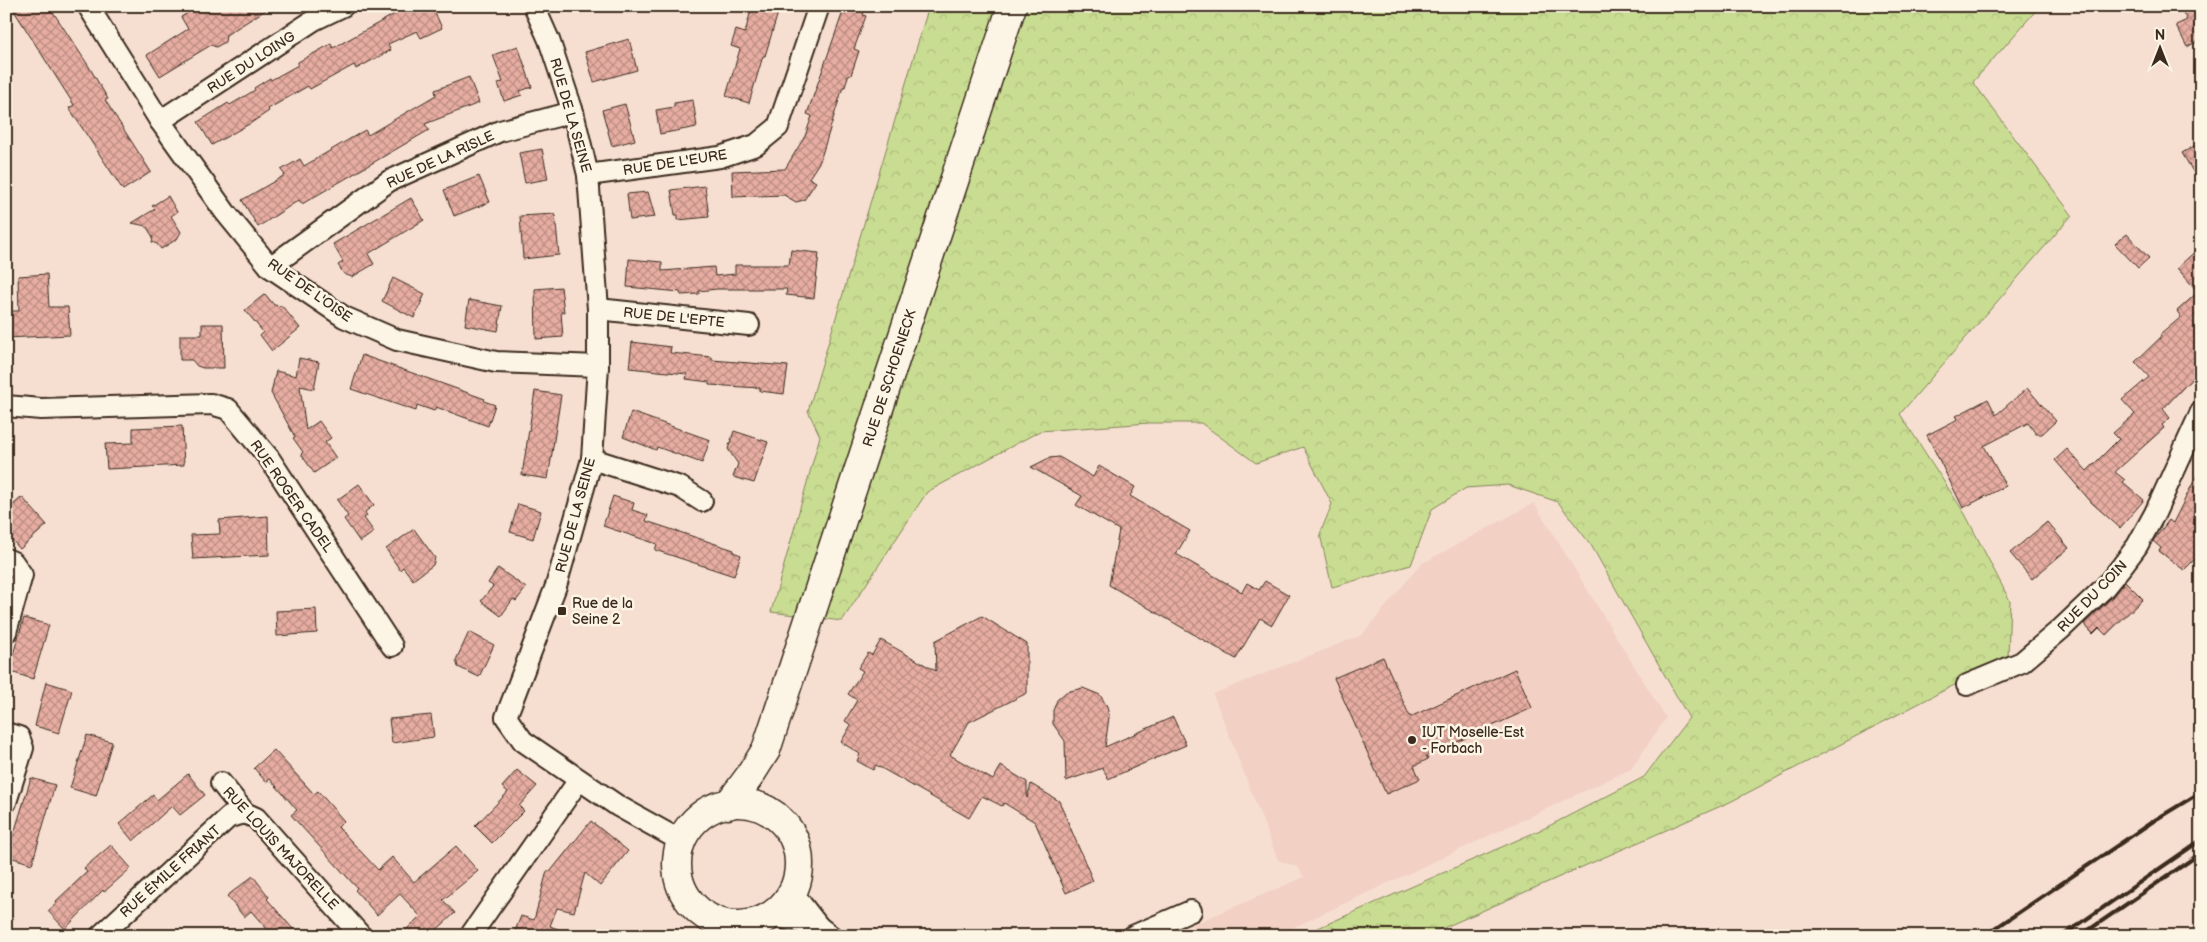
<svg xmlns="http://www.w3.org/2000/svg" width="2207" height="942" viewBox="0 0 2207 942" font-family="'Balsamiq Sans',sans-serif">
	<defs>
		<pattern id="forest-crowns" width="20" height="18" patternUnits="userSpaceOnUse" patternTransform="scale(1.25)"><rect width="20" height="18" fill="#c9dd92"/><path d="M2 6a3 3 0 1 1 6 0M12 15a3 3 0 1 1 6 0" fill="none" stroke="#aebe7d"/></pattern>
		<pattern id="building-cross-hatch" width="8" height="8" patternUnits="userSpaceOnUse" patternTransform="scale(1.25)"><rect width="8" height="8" fill="#e7ada2"/><path d="M0 0l8 8M0 8l8-8" fill="none" stroke="#bc8d83"/></pattern>
	</defs>
	<rect width="100%" height="100%" fill="#f6dfd1"/>
	<filter id="ink" filterUnits="userSpaceOnUse"><feTurbulence type="fractalNoise" baseFrequency=".02" numOctaves="2"/><feDisplacementMap in="SourceGraphic" scale="10" xChannelSelector="R" yChannelSelector="G"/><feConvolveMatrix kernelMatrix="1 2 1 2 8 2 1 2 1" color-interpolation-filters="sRGB"/></filter>
	<g filter="url(#ink)">
		<!-- built -->
		<path fill="#f2d0c3" d="M1534 503 1666 718 1631 769 1275 936H1200L1192 925 1304 877 1298 867 1278 860 1213 694 1362 635 1421 564Z"/>
		<!-- forest -->
		<path fill="url(#forest-crowns)" stroke="#828458" d="M929 6H2040L1973 82 2072 215 1900 414 1965 514 2010 601 2008 657 1730 802 1425 936H1300L1547 827 1644 777 1689 718 1591 545 1558 502 1508 485 1466 488 1432 509 1411 565 1332 587 1320 534 1332 504 1303 447 1256 463 1201 423H1149L1040 431 927 492 842 621 771 612 820 436 808 411Z"/>
		<!-- building -->
		<g fill="url(#building-cross-hatch)" stroke="#3b2a1e">
			<path d="M11 6H49L88 65 108 99 105 100 151 172 123 190 69 108 74 105Z"/>
			<path d="M199 6H272L226 35 225 42 216 47 211 45 160 76 147 55 188 29 181 17Z"/>
			<path d="M404 6H432L442 28 421 38 417 31 388 44 391 50 356 69 354 65 310 89 308 86 268 109 269 111 251 123 212 145 198 122 228 103 230 105 255 90 254 88 270 78 271 80 298 65V62L331 44 333 48 393 15 392 12Z"/>
			<path d="M752 6H780L765 56H763L749 103 726 96 740 49 731 46 736 30 745 33Z"/>
			<path d="M845 6H866L863 15 866 16 854 49 859 51 851 75 848 76 845 87H843L820 161 809 178 816 182 804 200 796 202 784 195 733 197 732 171 785 169 805 136 812 116 807 114Z"/>
			<path d="M2191 6H2201V47L2198 41 2187 47 2176 25 2187 20 2182 11Z"/>
			<path d="M629 39 637 70 594 82 585 52Z"/>
			<path d="M518 46 532 87 520 91 522 95 504 101 498 83 503 82 493 55Z"/>
			<path d="M469 77 479 103 425 124 429 130 302 204 299 200 258 227 242 200 285 175 281 170 300 159 304 166 365 130 368 135 436 95 435 90Z"/>
			<path d="M693 100 697 127 660 134 656 110 674 107V103Z"/>
			<path d="M625 104 635 140 612 146 602 110Z"/>
			<path d="M2201 142V185L2182 153Z"/>
			<path d="M542 149 548 179 525 183 519 153Z"/>
			<path d="M479 176 490 202 454 216 444 190Z"/>
			<path d="M705 186 709 217 678 220V215H675L671 190Z"/>
			<path d="M648 192 655 217 630 220 627 194Z"/>
			<path d="M168 196 177 212 171 216 181 232 177 239 161 249 157 244 152 242 153 237 146 226 132 223 155 209 152 206Z"/>
			<path d="M411 198 424 220 368 254 374 264 352 277 344 274 338 265 343 262 333 244Z"/>
			<path d="M555 214 559 255 523 259 520 216Z"/>
			<path d="M2127 234 2149 258 2138 268 2115 244Z"/>
			<path d="M2201 246V369L2163 409 2170 418 2162 425 2164 428 2115 472 2125 480 2123 482 2144 500 2120 528 2092 503 2055 460 2067 449 2087 471 2119 439 2113 433 2135 414 2122 400 2149 377 2135 362 2161 337 2160 335 2181 317 2177 311 2198 292 2177 268Z"/>
			<path d="M791 250 819 253 814 298 786 295 787 289H717L699 291V294L681 295 680 292 627 287 629 259 662 262V271L714 267 715 276 735 274V265H789Z"/>
			<path d="M47 274 49 307H68L70 335 6 338 7 311H19L18 276Z"/>
			<path d="M393 278 425 294 414 318 382 301Z"/>
			<path d="M561 287 564 312H561L563 337 536 339 535 289Z"/>
			<path d="M265 294 274 305 282 306 300 328 272 351 260 335 263 332 245 310Z"/>
			<path d="M469 300 502 306 498 331 465 325Z"/>
			<path d="M202 324H223L224 368H203L197 366 192 360H180V335H202Z"/>
			<path d="M632 342 671 347 670 353 712 357V360L788 366 784 394 760 391V388L709 385V382L686 379 687 374 629 368Z"/>
			<path d="M362 355 485 399 484 401 495 405 488 426 436 407 434 411 417 405 416 411 351 389Z"/>
			<path d="M299 358 319 362 314 389 300 386 306 430 319 421 331 438 325 442 336 458 314 473 301 454 303 452 293 438 295 437 271 393 276 371 296 376Z"/>
			<path d="M2027 388 2056 421 2042 434H2036L2028 423 1984 446 2006 486 1963 508 1927 435 1958 419 1956 416 1988 399 1996 415Z"/>
			<path d="M535 391 561 395 548 479 522 475Z"/>
			<path d="M631 412 710 440 702 463 657 447 656 450 623 437Z"/>
			<path d="M182 426 184 465 107 469 105 444 133 443V428Z"/>
			<path d="M734 431 768 442 754 483 733 477 738 464 728 449Z"/>
			<path d="M1059 457 1093 477 1099 466 1135 487 1130 496 1190 531 1176 554 1242 592 1247 583 1259 590 1265 581 1289 595 1272 625 1260 618 1236 659 1109 585 1119 530 1076 505 1082 496 1031 467 1049 458Z"/>
			<path d="M2201 467V553L2184 570 2159 551 2161 548 2153 541 2169 520 2173 523Z"/>
			<path d="M359 484 374 505 365 512 367 516 364 518 374 532 360 542 344 519 348 516 337 500Z"/>
			<path d="M613 496 634 503 632 510 648 515 646 521 734 550 733 552 741 555 734 576 655 550 657 544 603 526Z"/>
			<path d="M22 497 47 525 20 549 6 533V511Z"/>
			<path d="M518 504 541 511 533 539 510 532Z"/>
			<path d="M268 516 269 555 193 559 191 535 220 534 219 520Z"/>
			<path d="M2047 522 2069 548 2032 579 2010 553Z"/>
			<path d="M414 529 435 558 433 565 413 580 403 567 400 570 386 549Z"/>
			<path d="M498 568 526 588 516 601 513 599 501 616 481 601 493 586 488 583Z"/>
			<path d="M2125 581 2143 599 2106 635 2099 628 2093 634 2084 624 2112 597Z"/>
			<path d="M316 609 317 633 277 636 276 611Z"/>
			<path d="M982 616 1027 644V693L969 722 950 755 993 780 1001 766 1027 782V798L1031 784 1059 801 1093 881 1066 893 1035 822 1004 803 1002 806 982 796 969 818 876 765 873 770 857 761 860 754 841 742 851 725 845 721 857 700 848 694 863 671 858 668 868 653 872 655 881 640 936 671 935 641Z"/>
			<path d="M24 618 49 625 33 679 8 671Z"/>
			<path d="M469 632 494 645 479 677 458 667 456 660Z"/>
			<path d="M1383 657 1410 717 1515 669 1532 708 1426 756 1428 759 1414 766 1420 779 1386 794 1334 678Z"/>
			<path d="M46 682 72 690 59 733 35 726Z"/>
			<path d="M1083 688 1100 695 1107 706 1109 717 1105 747 1173 717 1186 745 1108 779 1103 768 1066 781 1065 741 1053 724V711L1057 700 1066 692Z"/>
			<path d="M431 715 434 737 392 743 389 719Z"/>
			<path d="M87 735 112 742 96 796 70 788Z"/>
			<path d="M274 750 314 794 318 791 344 821 338 827 378 870 392 857 414 882 456 846 478 871 443 900 455 913 430 936H400L420 916 400 894 377 915 355 890 357 888 291 815 297 810 270 779 266 782 254 768Z"/>
			<path d="M517 770 537 786 519 806 524 811 492 843 475 826 508 792 502 787Z"/>
			<path d="M188 774 205 795 180 815 172 806 133 841 119 824 153 795 157 800Z"/>
			<path d="M31 778 55 785 32 864 7 856Z"/>
			<path d="M591 821 628 851 600 886 585 873 574 912 557 908 550 926 571 934V936H513L521 916 534 920 547 871 550 872Z"/>
			<path d="M111 845 131 868 104 892 103 890 65 929 48 911 57 903 56 901 87 872 84 868Z"/>
			<path d="M253 876 269 897 267 899 299 936H273L251 911 244 917 227 896Z"/>
		</g>
		<g fill="none" stroke-linecap="round" stroke-linejoin="round">
			<!-- street casing -->
			<g stroke="#3b2a1e" stroke-width="24">
				<g id="street">
					<path d="M88 6 160 121 225 212 270 267 344 317 397 340 496 362 598 366"/>
					<path d="M534 6 549 40 573 112 588 175 598 309V366L592 459 556 586 506 717 523 741 618 806 681 841"/>
					<path d="M160 121 314 20 343 6"/>
					<path d="M588 175 720 157 756 145 778 127 819 6"/>
					<path d="M270 267 389 181 500 131 573 112"/>
					<path d="M598 309 749 325"/>
					<path d="M6 406 41 409 211 404 228 409 269 458 392 646"/>
					<path d="M592 459 680 487 702 501"/>
					<path d="M6 559 13 562 22 575 6 632"/>
					<path d="M1967 685 2022 662 2061 629 2104 588 2122 566 2137 546 2155 513 2201 412"/>
					<path d="M6 733 19 737 23 748 6 802"/>
					<path d="M221 783 245 813 256 818 361 936"/>
					<path d="M792 892 819 927 831 936"/>
					<path d="M769 915 819 927"/>
					<path d="M100 936 229 817 245 813"/>
					<path d="M470 936 579 780"/>
					<path d="M1133 936 1191 911"/>
				</g>
			</g>
			<!-- secondary casing -->
			<g stroke="#3b2a1e" stroke-width="31">
				<g id="secondary">
					<circle cx="738" cy="864" r="61"/>
					<path d="M728 805 749 777 766 750 1012 6"/>
				</g>
			</g>
			<!-- street -->
			<use href="#street" stroke="#fcf5e5" stroke-width="20"/>
			<!-- secondary -->
			<use href="#secondary" stroke="#fcf5e5" stroke-width="28"/>
			<!-- rail -->
			<g stroke="#3b2a1e" stroke-width="4">
				<path d="M1984 936 2155 820 2201 792"/>
				<path d="M2062 936 2201 840"/>
				<path d="M2080 936 2201 853"/>
			</g>
		</g>
	</g>
	<!-- markers -->
	<g fill="#3b2a1e" stroke="#fcf5e5" stroke-width="2">
		<rect x="557" y="606" width="10" height="10" rx="2.5"/>
		<circle cx="1412" cy="740" r="5"/>
	</g>
	<g text-anchor="middle" stroke-width="5" stroke-linejoin="round" paint-order="stroke">
		<!-- street labels -->
		<g font-size="14" fill="#3b2a1e" stroke="#fcf5e5">
			<text transform="translate(251 62) rotate(-33)" y="5">RUE DU LOING</text>
			<text transform="translate(571 115) rotate(74)" y="5">RUE DE LA SEINE</text>
			<text transform="translate(440 159) rotate(-25)" y="5">RUE DE LA RISLE</text>
			<text transform="translate(675 162) rotate(-9)" y="5">RUE DE L'EURE</text>
			<text transform="translate(310 290) rotate(35)" y="5">RUE DE L'OISE</text>
			<text transform="translate(674 317) rotate(6)" y="5">RUE DE L'EPTE</text>
			<text transform="translate(889 378) rotate(-72)" y="5">RUE DE SCHOENECK</text>
			<text transform="translate(292 496) rotate(55)" y="5">RUE ROGER CADEL</text>
			<text transform="translate(575 515) rotate(-75)" y="5">RUE DE LA SEINE</text>
			<text transform="translate(2092 596) rotate(-46)" y="5">RUE DU COIN</text>
			<text transform="translate(281 848) rotate(47)" y="5">RUE LOUIS MAJORELLE</text>
			<text transform="translate(170 871) rotate(-42)" y="5">RUE ÉMILE FRIANT</text>
		</g>
		<!-- poi labels -->
		<g font-size="14" fill="#3b2a1e" stroke="#fcf5e5" text-anchor="start">
			<text x="572" y="608">Rue de la<tspan x="572" dy="16">Seine 2</tspan></text>
			<text x="1422" y="737">IUT Moselle-Est<tspan x="1422" dy="16">- Forbach</tspan></text>
		</g>
	</g>
	<!-- margin -->
	<rect width="2207" height="942" fill="none" stroke="#fcf5e5" stroke-width="25"/>
	<rect x="12" y="12" width="2182" height="917" fill="none" stroke="#3b2a1e" stroke-width="2" filter="url(#ink)"/>
	<!-- north arrow -->
	<g transform="translate(2160 48)" stroke="#fcf5e5" stroke-width="4" paint-order="stroke">
	<path d="M0-4L9 19L0 12L-9 19Z" fill="#3b2a1e"/>
	<text y="-8" font-size="14" font-weight="bold" text-anchor="middle" fill="#3b2a1e">N</text>
	</g>
</svg>
